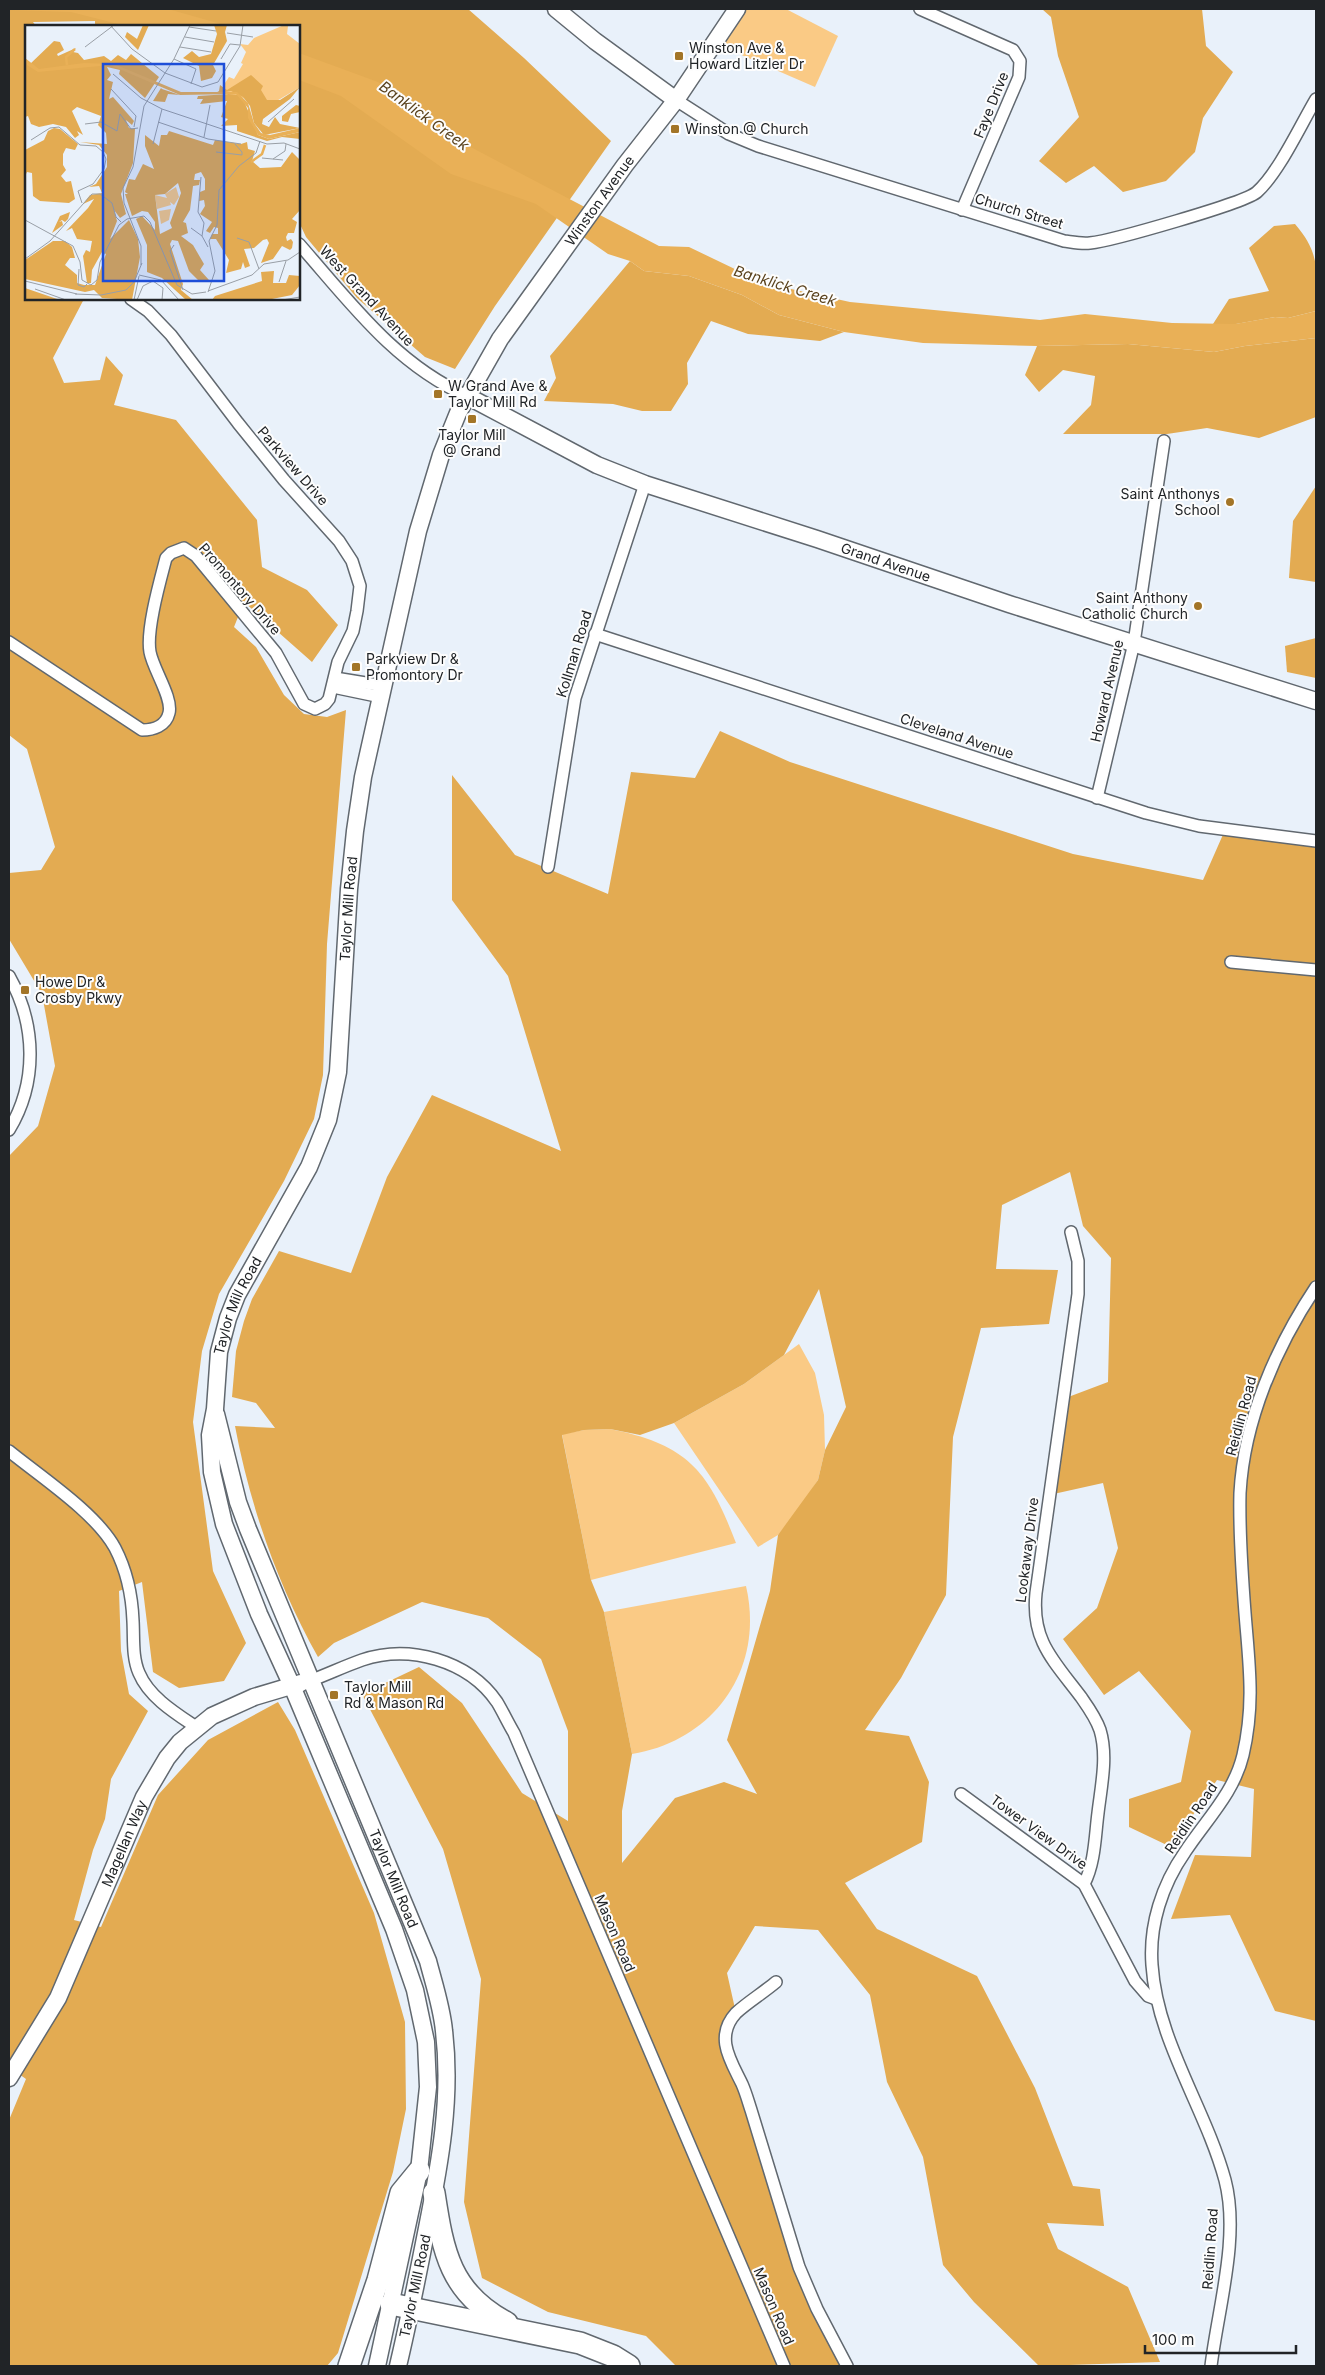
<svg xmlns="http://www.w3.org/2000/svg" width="1325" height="2375" viewBox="0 0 1325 2375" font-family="Inter,sans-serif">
	<rect width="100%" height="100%" fill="#e9f1fa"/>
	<!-- green -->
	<g fill="#faca85">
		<path d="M737 9H786L838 36 815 87 714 43Z"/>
		<path d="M799 1344 815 1373 824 1415 825 1450 818 1480 795 1515 778 1535 758 1547 674 1423 744 1384Z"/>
		<path d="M610 1429C689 1445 708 1471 736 1543L591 1580 562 1434 584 1430Z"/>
		<path d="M746 1586C765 1668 715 1740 632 1754L604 1612Z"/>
	</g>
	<!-- forest -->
	<g fill="#e3ab52" fill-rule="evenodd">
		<path d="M9 9H468L524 58 611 141 495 306 455 369 425 357 357 298 306 237 299 222V26H95V21L33 22 36 26H26V299H84L53 358 64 383 100 380 106 356 123 375 114 405 176 420 257 520 262 567 307 590 338 625 312 662 244 602 234 627 256 647 284 695 304 714 327 717 346 710 327 944 323 1075 314 1119 284 1181 219 1294 202 1351 193 1422 213 1571 246 1643 224 1681 179 1688 153 1672 142 1582 119 1591 121 1651 129 1694 148 1711 111 1779 105 1819 93 1850 74 1920 101 1927 158 1795 208 1740 278 1702 295 1730 374 1913 405 2022 406 2109 393 2172 338 2353 327 2366H9V2120L26 2079 9 2067V1156L38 1126 55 1066 42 994 9 939V873L41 870 55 847 27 749 9 735Z"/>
		<path d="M1042 9H1202L1206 46 1233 72 1203 118 1195 152 1166 181 1123 192 1094 166 1066 183 1039 161 1079 117 1058 56 1051 17Z"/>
		<path d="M1295 224C1322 255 1316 273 1316 311L1288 318 1275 317 1236 324H1213L1229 299 1269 291 1249 248 1274 226Z"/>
		<path d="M630 261 644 271 689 276 742 295 779 315 844 332 820 341 748 334 711 321 687 363 688 384 671 411H642L613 404 544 401 556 378 550 356Z"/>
		<path d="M1316 338V417L1259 438 1207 428 1167 434H1063L1091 405 1095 376 1063 370 1039 392 1025 375 1037 346 1128 344 1214 352 1245 346Z"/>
		<path d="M1316 486V582L1289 578 1293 521Z"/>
		<path d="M1316 638V678L1287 672 1285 646Z"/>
		<path d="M720 731 790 762 1073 854 1203 880 1225 830 1316 841V2021L1275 2011 1230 1915 1171 1919 1195 1855 1251 1857 1254 1789 1217 1780 1171 1847 1129 1827V1799L1181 1782 1191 1731 1139 1671 1104 1695 1063 1639 1097 1608 1118 1548 1103 1483 1049 1495 1063 1399 1108 1382 1111 1258 1083 1226 1070 1172 1002 1205 996 1269 1058 1270 1049 1324 981 1328 953 1437 946 1595 901 1678 865 1730 909 1736 929 1782 922 1842 845 1883 877 1929 977 1976 1035 2088 1073 2186 1100 2189 1104 2226 1047 2223 1058 2249 1128 2287 1160 2362 1039 2366 974 2302 943 2265 923 2157 887 2082 870 1995 818 1930 755 1926 727 1973 736 2013 725 2036 787 2225 847 2366H676L646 2336 548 2312 482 2278 464 2202 481 1979 443 1849 362 1694 419 1667 462 1703 522 1793 568 1821V1731L541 1659 488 1618 422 1602 334 1643 318 1657C278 1586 250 1506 235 1426L275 1428 256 1403 232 1397 236 1351 244 1321 252 1299 279 1251 351 1273 387 1177 432 1095 561 1151 508 976 452 900V775L515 855 608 894 631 772 695 778ZM819 1289 846 1407 825 1450 818 1480 778 1535 770 1591 727 1740 757 1794 724 1782 675 1798 622 1863V1811L632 1754 604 1612 591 1580 562 1435 584 1430 610 1429 640 1435 674 1423 744 1384 784 1355Z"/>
	</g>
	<!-- water -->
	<g fill="#e9b057">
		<path d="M168 9 228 26H126L71 12 9 10Z"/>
		<path d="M299 53 378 82 463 143 659 246 689 247 764 283 850 302 1040 320 1085 314 1172 323 1235 324 1275 317 1288 318 1316 311V338L1245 346 1214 352 1128 344 1037 346 923 343 844 332 779 315 742 295 689 276 644 271 630 261 608 254 536 204 451 174 341 96 299 80Z"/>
	</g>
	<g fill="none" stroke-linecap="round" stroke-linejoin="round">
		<!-- street casing -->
		<g stroke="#61686f" stroke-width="14">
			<g id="street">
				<path d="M920 9 1013 50 1020 61 1019 77 962 210"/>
				<path d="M676 100 729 134 758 146 1064 241C1072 242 1081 244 1090 243 1111 241 1245 203 1257 192 1279 172 1300 126 1316 99"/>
				<path d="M299 244C350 302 395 364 467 396"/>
				<path d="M595 634 1146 813 1199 826 1316 841"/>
				<path d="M9 642 142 730C153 730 166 726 169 713 173 698 153 669 150 652 146 630 160 581 166 558L171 553 184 548 196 556 276 653 304 704 315 709 325 704 329 699 338 662 353 631 357 611 360 586 352 561 339 541 284 480 238 423 171 335 148 311 131 299"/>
				<path d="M335 678 384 686"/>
				<path d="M333 687 381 697"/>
				<path d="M1097 798 1134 643 1164 441"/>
				<path d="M548 867 575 698 645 484"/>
				<path d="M1231 962 1316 970"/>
				<path d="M9 976C36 1024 38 1082 9 1130"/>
				<path d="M1071 1232 1078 1261V1294L1036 1593C1031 1641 1054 1661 1081 1697 1088 1707 1096 1718 1100 1730 1108 1756 1101 1787 1098 1813 1095 1836 1095 1863 1084 1884"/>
				<path d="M9 1451C41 1477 96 1513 115 1548 127 1571 132 1595 133 1621 134 1638 132 1657 139 1673 149 1697 175 1713 196 1727"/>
				<path d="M312 1680C328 1674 345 1666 362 1660 409 1644 468 1660 497 1702 503 1712 508 1723 514 1733L784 2366"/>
				<path d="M961 1794 1084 1884 1135 1981 1148 1996 1156 1999"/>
				<path d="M776 1982C763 1993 748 2002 736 2013 714 2037 731 2061 742 2084 746 2093 748 2101 751 2110L799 2267 817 2309 847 2366"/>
				<path d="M1211 2366C1218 2308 1240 2237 1225 2180 1205 2107 1157 2041 1152 1965 1149 1925 1162 1885 1185 1852 1206 1820 1234 1793 1243 1755 1255 1703 1249 1664 1245 1613 1242 1574 1239 1532 1240 1493 1244 1420 1276 1347 1316 1287"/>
			</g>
		</g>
		<!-- secondary casing -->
		<g stroke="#61686f" stroke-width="19">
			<g id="secondary">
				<path d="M556 9 595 41 676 100"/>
				<path id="s1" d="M467 396 597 465 645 484 817 539 1009 604 1316 701"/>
				<path id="s2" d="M216 1414 238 1502 248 1529 428 1961C434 1984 442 2008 444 2031 452 2098 440 2163 427 2228 418 2274 409 2320 398 2366"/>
				<path id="s3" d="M9 2078 58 1998 144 1797 167 1758 180 1742 212 1716 254 1697 301 1683"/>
				<path id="s4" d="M377 2366 419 2171 428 2087 426 2042 415 1990 394 1929 292 1686 259 1614 224 1524 212 1472 210 1435 215 1409 219 1352 228 1318 237 1295 309 1167 328 1120 338 1072 349 889 355 831 363 777 418 531 441 455 458 413 500 339 625 165 676 100 737 9"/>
			</g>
		</g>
		<!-- highway casing -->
		<g stroke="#61686f" stroke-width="24">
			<g id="highway">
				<path d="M434 2193C443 2252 450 2293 507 2323"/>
				<path d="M391 2304 580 2343 613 2356 629 2366"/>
				<path d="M349 2366 378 2280 401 2193 419 2171"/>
			</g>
		</g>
		<!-- street -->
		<use href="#street" stroke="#fff" stroke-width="11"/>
		<!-- secondary -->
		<use href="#secondary" stroke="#fff" stroke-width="16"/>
		<!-- highway -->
		<use href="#highway" stroke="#fff" stroke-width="21"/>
	</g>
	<!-- markers -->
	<g fill="#a37527" stroke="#fdfdfd" stroke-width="2">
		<rect x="674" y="51" width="10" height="10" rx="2.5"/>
		<rect x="670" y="124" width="10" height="10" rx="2.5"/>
		<rect x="433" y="389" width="10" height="10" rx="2.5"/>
		<rect x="467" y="414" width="10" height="10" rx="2.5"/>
		<circle cx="1230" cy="502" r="5"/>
		<circle cx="1198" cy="606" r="5"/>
		<rect x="351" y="662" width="10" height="10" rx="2.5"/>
		<rect x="20" y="985" width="10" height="10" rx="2.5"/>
		<rect x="329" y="1690" width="10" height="10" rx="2.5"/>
	</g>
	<g text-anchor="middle" stroke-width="4" stroke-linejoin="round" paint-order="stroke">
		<!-- poi labels -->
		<g font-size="14" fill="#212427" stroke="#fdfdfd" text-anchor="start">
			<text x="689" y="53">Winston Ave &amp;<tspan x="689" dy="16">Howard Litzler Dr</tspan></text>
			<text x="685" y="134">Winston @ Church</text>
			<text x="448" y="391">W Grand Ave &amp;<tspan x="448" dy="16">Taylor Mill Rd</tspan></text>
			<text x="472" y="440" text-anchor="middle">Taylor Mill<tspan x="472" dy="16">@ Grand</tspan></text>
			<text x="1220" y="499" text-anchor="end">Saint Anthonys<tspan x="1220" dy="16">School</tspan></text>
			<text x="1188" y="603" text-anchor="end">Saint Anthony<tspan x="1188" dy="16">Catholic Church</tspan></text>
			<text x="366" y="664">Parkview Dr &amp;<tspan x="366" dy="16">Promontory Dr</tspan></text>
			<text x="35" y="987">Howe Dr &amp;<tspan x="35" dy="16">Crosby Pkwy</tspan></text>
			<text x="344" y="1692">Taylor Mill<tspan x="344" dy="16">Rd &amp; Mason Rd</tspan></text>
		</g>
		<!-- street labels -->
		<g font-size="14" fill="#212427" stroke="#fdfdfd">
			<text transform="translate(991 105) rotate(-68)" y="5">Faye Drive</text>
			<text dy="5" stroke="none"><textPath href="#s4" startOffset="2295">Winston Avenue</textPath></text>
			<text transform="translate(1019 211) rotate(17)" y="5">Church Street</text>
			<text transform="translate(367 296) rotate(47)" y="5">West Grand Avenue</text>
			<text transform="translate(293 466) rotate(49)" y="5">Parkview Drive</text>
			<text dy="5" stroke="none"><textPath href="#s1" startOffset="452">Grand Avenue</textPath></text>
			<text transform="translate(240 589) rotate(49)" y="5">Promontory Drive</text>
			<text transform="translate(574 654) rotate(-73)" y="5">Kollman Road</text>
			<text transform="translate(1107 691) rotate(-77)" y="5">Howard Avenue</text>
			<text transform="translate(957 736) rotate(18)" y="5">Cleveland Avenue</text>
			<text dy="5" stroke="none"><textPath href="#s4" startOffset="1530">Taylor Mill Road</textPath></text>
			<text dy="5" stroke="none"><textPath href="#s4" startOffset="1110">Taylor Mill Road</textPath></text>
			<text transform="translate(1241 1416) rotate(-75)" y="5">Reidlin Road</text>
			<text transform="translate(1027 1550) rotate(-83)" y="5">Lookaway Drive</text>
			<text transform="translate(1191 1818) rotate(-56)" y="5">Reidlin Road</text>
			<text transform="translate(1039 1832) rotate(36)" y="5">Tower View Drive</text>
			<text dy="5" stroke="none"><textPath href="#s3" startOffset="262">Magellan Way</textPath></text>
			<text dy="5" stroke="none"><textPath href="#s2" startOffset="498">Taylor Mill Road</textPath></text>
			<text transform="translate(615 1933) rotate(67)" y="5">Mason Road</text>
			<text transform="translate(1210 2249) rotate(-86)" y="5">Reidlin Road</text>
			<text transform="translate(415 2286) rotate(-78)" y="5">Taylor Mill Road</text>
			<text transform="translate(774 2306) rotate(67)" y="5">Mason Road</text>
		</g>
		<!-- water labels -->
		<g font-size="15" font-style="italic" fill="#5a421d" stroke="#fdfdfd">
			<text transform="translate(424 116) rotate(36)" y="5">Banklick Creek</text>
			<text transform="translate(785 286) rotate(17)" y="5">Banklick Creek</text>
		</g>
	</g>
	<!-- overview -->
	<g transform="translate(25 25)">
		<rect width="275" height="275" fill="#e9f1fa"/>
		<path d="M259 0 263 1 262 9 275 19V62L245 80 199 68 198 61 204 52 209 54 218 39 216 38 221 27 215 19 223 20 229 13ZM151 162 154 172 149 180 145 177 146 180 132 184 130 170 142 173 140 169ZM146 184 144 195 136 199 134 186Z" fill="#faca85"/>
		<path d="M118 0H124L113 25 100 12 102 7 112 14ZM189 0H202L200 7 202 16 188 40 191 46 187 53 176 56 174 41 158 33 167 26 174 32 186 29 192 9ZM29 16 35 17 39 25 32 29 33 31 51 23 48 27 53 28 59 35 79 31 86 36 93 30 101 35 106 29 134 52 120 73 94 49 95 45 82 42 86 50 82 55 88 57 84 74 88 72 109 96 107 100 101 95 104 103 110 104 108 138 96 169 101 189 95 193 89 185 92 196 85 214 104 195 113 214 115 232 107 275 77 273 69 265 60 267 0 254V235L28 216H40L47 222 50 233H45L40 240 52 250V258L59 260H70L81 229 77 227 67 245 66 258H62L58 231 61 225 65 227 67 216 52 214 47 203 41 206 63 183 69 174 58 179 65 170 77 168 74 161 64 162 71 159 82 142V130L74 120 55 117 82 119 81 108 73 100 76 91 52 82 47 86 58 110 52 106 54 110 50 113 41 102 28 99 14 102 6 99 3 91 0 92V35L4 40ZM226 50 238 61 236 65 242 75H255L275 62 265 74 238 94 237 99 244 102 250 92 255 99 275 103 239 110 229 98 225 81 218 72 206 66 189 69 194 66 195 60 202 65ZM136 63 137 64 155 70 143 69 140 77 128 76ZM204 69 214 70 219 76 233 110 244 114 275 107V114L257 112 242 116 212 106V100L196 101 203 94 196 92 202 76 175 79 178 74H172L173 71ZM271 80 275 81V87L266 89 263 97 257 96V91ZM29 103 35 104 53 119 50 125 41 123 38 129V140L41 145 36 151 41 157 46 156 50 174 44 178 15 176 8 171 7 148 2 147 0 151V125L19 115 23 106ZM144 106 188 120 190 115 216 119 222 117 223 124 230 126 227 136 235 143 256 142 267 127 275 135V185L267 194 272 197 269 208H263L261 212 262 216 266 214 268 217 267 223 265 225 257 221 248 234 236 238 244 218 242 214 238 215 229 223 219 224 225 241 220 243 218 237 216 244 201 248 204 235 191 214H185L187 209H193V203L189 202 185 208 181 206 187 197 175 189 180 181 179 175 174 176 175 167 180 165V154L176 147 170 149 169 155H175L174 160 168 161 165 185 158 197 161 198 163 208 156 211 168 220 179 239 175 245 184 255 174 256 164 246 153 216 147 215 145 219 158 259 156 265 168 275H161L137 253 122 247V220L111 194 117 191 130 205V197L123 187 117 186 107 191 100 169H103L100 167 104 154 110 155 118 139 129 144 120 121V110L134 121 136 110H142ZM153 158 156 168 145 198 147 203 135 209 130 170 140 169ZM45 187 43 194 40 197 37 195 34 197 37 196 38 200 27 208 35 191ZM249 246 248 258H261L264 250 275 251V260L267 270 242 275H187L190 271 237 256 236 247ZM0 263 35 275H0Z" fill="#e3ab52" fill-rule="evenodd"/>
		<path d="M0 33 14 44 59 38 89 39 156 67H212L223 78 229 98 236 108 245 110 275 103V107L244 114 233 110 223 93V83L211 69 155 70 85 40 13 47 2 40Z" fill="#e9b057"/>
		<path fill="none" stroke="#e9b057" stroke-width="2.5" d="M42 40 41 32 50 24M226 137 237 129 240 120"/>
		<path fill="none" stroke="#999fa6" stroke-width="1" d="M85 0 107 24 140 48M164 2 191 6M202 8 228 12M160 12 189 17M60 22 89 0M155 22 186 27M149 34 171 44 166 59M196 34 205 19 215 20M140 48 177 62 193 57 215 21 218 0M88 49 116 73 137 84 242 119 259 118 275 124M86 64 111 91 109 102M133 97 183 114 216 119M243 97 269 74M60 99 76 97 92 106 95 89 106 104 113 103M179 112 185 80M6 115 25 103 34 102 55 120 71 121 78 127 81 134 79 144 68 159 53 166 57 178M128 119 137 84M191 127 217 130V127L210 119M237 133 258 135M248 134 260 126 261 119M176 152 173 187 179 198 177 211M0 195 22 207M166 203 177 211 183 222M22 207 48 221 55 237 57 255 66 260 72 255 75 237 94 200 102 194 119 191 125 197 152 260 167 269 181 267M212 213 224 217 234 244M149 220 145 226 158 265M0 234 25 216 67 169H75L87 178 91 192 96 197M116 240V221L99 178 98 163 108 142 119 81 149 34 165 0M54 244 53 260 59 262 62 259M114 250 136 255 154 275M0 256 52 269M254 257 261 236M10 264 41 275M183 266 227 250 239 239 263 235 275 227M183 267 190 246 184 216 192 200 194 165 214 141 231 128 235 116M50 269 76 270 101 265 109 257 117 238M109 275 114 251M112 275 118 261 128 256 138 263 137 275M257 275 275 272"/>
		<path fill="#1d4ed8" fill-opacity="0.15" stroke="#1d4ed8" stroke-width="2.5" d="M78 39H199V256H78Z"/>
		<rect width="275" height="275" fill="none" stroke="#212427" stroke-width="2.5"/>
	</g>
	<!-- border -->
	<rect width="1325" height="2375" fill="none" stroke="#212427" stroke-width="20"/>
	<!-- scale -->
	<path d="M1145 2345v8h151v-8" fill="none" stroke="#212427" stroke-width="2.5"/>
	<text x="1152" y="2345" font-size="15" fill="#212427" stroke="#fdfdfd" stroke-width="4" paint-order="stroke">100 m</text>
</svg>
